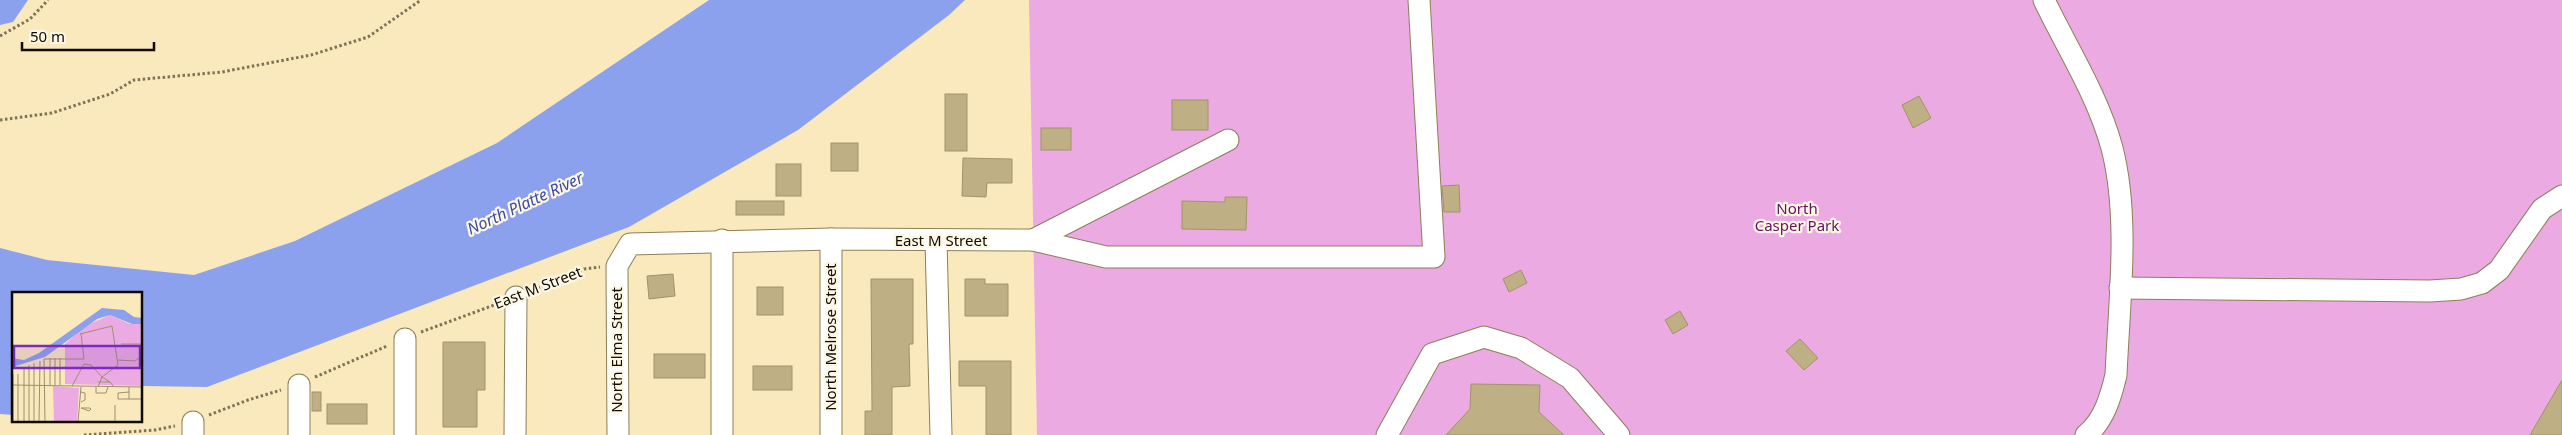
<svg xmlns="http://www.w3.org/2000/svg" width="2562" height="435" viewBox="0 0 2562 435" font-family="'Noto Sans',sans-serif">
	<rect width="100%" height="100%" fill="#f9e9bc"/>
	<!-- green -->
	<path fill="#ebabe2" d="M1029 0H2562V435H1037Z"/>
	<!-- water -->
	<g fill="#8ba1ee">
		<path d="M0 0H28L13 22 0 25Z"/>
		<path d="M709 0H965L949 15 798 130 629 227 207 387 141 386V294H14V415L0 414V248L47 260 194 275 295 241 497 143Z"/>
	</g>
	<!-- building -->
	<g fill="#bfaf84" stroke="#a29368">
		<rect x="945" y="94" width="22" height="57"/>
		<path d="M1919 96 1931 118 1913 128 1902 105Z"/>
		<rect x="1172" y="100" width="36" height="30"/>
		<rect x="1041" y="128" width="30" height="22"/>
		<rect x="831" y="143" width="27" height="28"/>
		<path d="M963 158 1012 159V183H987L986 197 962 196Z"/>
		<rect x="776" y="164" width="25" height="32"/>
		<path d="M1459 185 1460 212H1444L1442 186Z"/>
		<path d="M1225 197H1247L1246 230 1182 229V201L1225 202Z"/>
		<rect x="736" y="201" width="48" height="14"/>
		<path d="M1521 270 1527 283 1509 292 1503 279Z"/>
		<path d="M673 274 675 296 649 299 647 276Z"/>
		<path d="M871 279H913V344H909L910 386 892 387V435H865V411H872Z"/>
		<path d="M965 279H985V284H1008V316H965Z"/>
		<rect x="757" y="287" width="26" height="28"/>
		<path d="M1680 311 1688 325 1673 334 1665 320Z"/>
		<path d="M1800 339 1818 358 1804 370 1786 351Z"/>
		<path d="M443 342H485V390H477V427H443Z"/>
		<rect x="654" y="354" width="51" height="24"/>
		<path d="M959 361H1011V435H986V386H959Z"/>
		<rect x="753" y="366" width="39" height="24"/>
		<path d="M2562 380V435H2530Z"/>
		<path d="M1471 384 1540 385 1539 412 1564 435H1446L1470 409Z"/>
		<rect x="312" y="392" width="9" height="19"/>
		<rect x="327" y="404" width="40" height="20"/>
	</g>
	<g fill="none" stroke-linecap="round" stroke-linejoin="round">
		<!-- minor casing -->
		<g stroke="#8e7f55" stroke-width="23">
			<g id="minor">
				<path d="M2044 0C2067 48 2098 96 2112 148 2130 218 2119 303 2116 375 2111 396 2104 421 2086 435"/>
				<path d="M1033 240 1228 140"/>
				<path d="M936 241 941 435"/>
				<path d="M2120 288 2430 291 2461 289 2482 283 2499 270 2542 209 2562 196"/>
				<path d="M405 339V435"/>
				<path d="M299 385V435"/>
				<path d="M193 422V435"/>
				<path d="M515 435 516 297"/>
				<path d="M618 435 617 266 630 244 831 239 1033 240 1106 257H1434L1419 0"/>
				<path d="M722 435V240"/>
				<path d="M831 435V239"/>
				<path d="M1387 435 1432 354 1484 337 1521 348 1570 378 1619 435"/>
			</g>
		</g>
		<!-- path -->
		<g stroke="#7d7358" stroke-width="3" stroke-dasharray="2.5 2.5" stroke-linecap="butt">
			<path d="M0 36 30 19 48 0"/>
			<path d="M0 120 52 113 110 94 134 80 222 72 311 55 368 37 421 0"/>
			<path d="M533 290 584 269 600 267"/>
			<path d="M421 332 497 304"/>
			<path d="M315 377 387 346"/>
			<path d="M209 415 248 400 281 390"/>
			<path d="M84 435 155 430 175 426"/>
		</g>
		<!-- minor -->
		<use href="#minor" stroke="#fff" stroke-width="21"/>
	</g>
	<g text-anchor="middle" stroke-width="4.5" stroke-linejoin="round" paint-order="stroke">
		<!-- park labels -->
		<g font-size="15" fill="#65125f" stroke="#fef7e5">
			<text x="1797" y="214">North<tspan x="1797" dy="17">Casper Park</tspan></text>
		</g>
		<!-- street labels -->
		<g font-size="15" fill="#100b00" stroke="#fef7e5">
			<text x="941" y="246">East M Street</text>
			<text transform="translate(538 288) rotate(-21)" y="5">East M Street</text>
			<text transform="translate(831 337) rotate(-90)" y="5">North Melrose Street</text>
			<text transform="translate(617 350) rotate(-90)" y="5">North Elma Street</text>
		</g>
		<!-- water labels -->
		<g font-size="16" font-style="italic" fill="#394ba4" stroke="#fef7e5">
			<text transform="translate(525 203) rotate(-25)" y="6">North Platte River</text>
		</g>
	</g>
	<!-- overview -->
	<g transform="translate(12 292)">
		<rect width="130" height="130" fill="#f9e9bc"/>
		<path d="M98 23 118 32H130V94L53 92V52L73 34ZM41 94 67 96 65 130H42Z" fill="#ebabe2"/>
		<path d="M90 16 112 18 122 25 130 26V32H120L98 23 85 27 33 65 0 75V66L12 68 27 61Z" fill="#8ba1ee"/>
		<path fill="none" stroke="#9c9071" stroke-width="1" d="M109 52H130M43 66V93M48 66V93M106 68 123 69 130 64M22 71V130M17 73V130M12 75V130M1 82V130M86 90H98L102 95M0 93 130 95M38 93V66M60 94 72 72 79 73 90 85 106 73 100 34 68 42M84 95V101H94L96 95M86 95 90 85 98 90M117 95V107H130M69 100 73 101V108L69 110M117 100 106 101V107H117M69 116H78L79 117 77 119ZM6 130V82M27 130 28 69M33 130 32 67H72L69 42M66 130 69 95M103 130V113"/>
		<path fill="#7b2cbf" fill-opacity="0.15" stroke="#7b2cbf" stroke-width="2.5" d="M2 54H128V76H2Z"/>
		<rect width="130" height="130" fill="none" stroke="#100b00" stroke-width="2.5"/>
	</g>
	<!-- scale -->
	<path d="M22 42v8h132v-8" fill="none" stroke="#100b00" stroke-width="2.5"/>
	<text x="30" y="42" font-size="15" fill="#100b00" stroke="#fef7e5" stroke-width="4" paint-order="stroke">50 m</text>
</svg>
